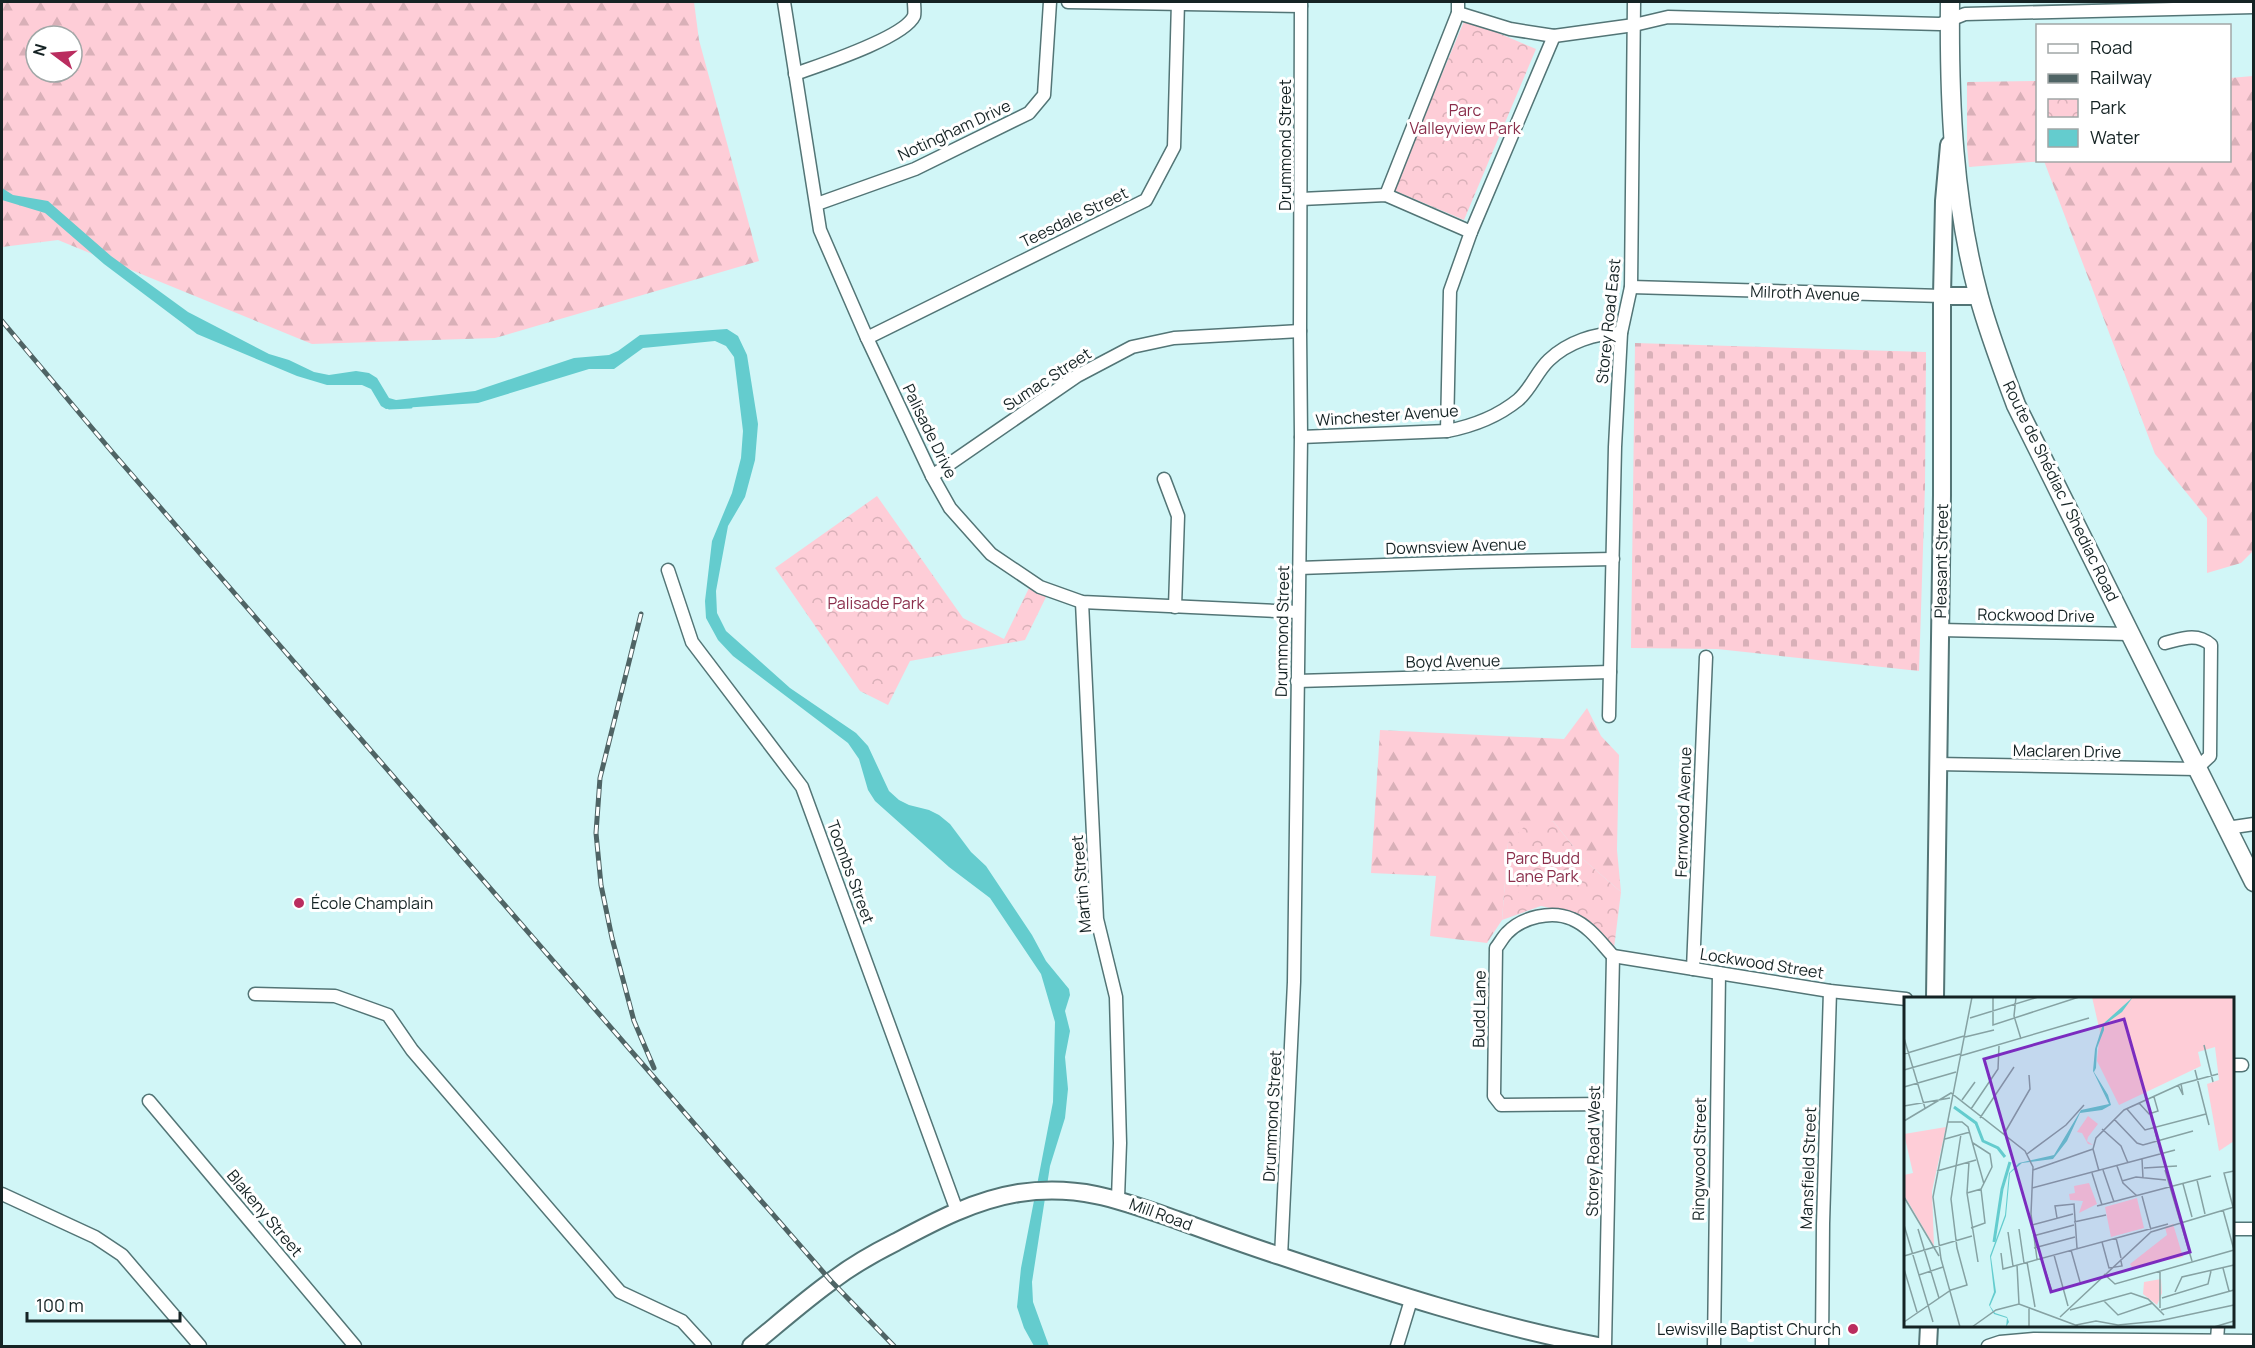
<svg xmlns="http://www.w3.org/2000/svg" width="2255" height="1348" viewBox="0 0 2255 1348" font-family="Manrope,sans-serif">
	<defs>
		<pattern id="forest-firs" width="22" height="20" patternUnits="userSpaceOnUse" patternTransform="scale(1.5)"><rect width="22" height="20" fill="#fecdd7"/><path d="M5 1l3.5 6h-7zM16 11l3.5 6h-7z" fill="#d9b0b8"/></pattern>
		<pattern id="cemetery-stones" width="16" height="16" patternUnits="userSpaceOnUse" patternTransform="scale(1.5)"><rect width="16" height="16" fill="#fecdd7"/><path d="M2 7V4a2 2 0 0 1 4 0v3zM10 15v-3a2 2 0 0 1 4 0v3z" fill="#d9b0b8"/></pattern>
		<pattern id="park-crowns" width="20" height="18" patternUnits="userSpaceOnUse" patternTransform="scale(1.5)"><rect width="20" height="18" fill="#fecdd7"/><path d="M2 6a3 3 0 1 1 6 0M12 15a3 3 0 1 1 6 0" fill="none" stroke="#d9b0b8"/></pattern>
	</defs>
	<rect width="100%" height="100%" fill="#d1f6f7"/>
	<!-- forest -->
	<g fill="url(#forest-firs)" fill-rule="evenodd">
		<path d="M2 2H694L699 40 759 261 495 338 312 344 58 240 2 247ZM36 36H72V72H36Z"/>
		<path d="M2253 76V551L2241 563 2207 573V518L2155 454 2044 161 1969 167 1967 146V82L2037 81 2038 160H2230V78Z"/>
		<path d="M1587 708 1601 736 1619 755 1617 850 1621 892 1584 860 1553 821 1508 843 1502 920 1487 943 1430 936 1436 876 1371 873 1380 730 1564 739Z"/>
	</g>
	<!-- cemetery -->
	<path fill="url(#cemetery-stones)" d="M1635 343 1926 352 1925 487 1919 671 1717 649 1631 648Z"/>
	<!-- park -->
	<g fill="url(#park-crowns)">
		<path d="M1465 19 1536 49 1464 220 1393 190Z"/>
		<path d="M877 496 963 618 1004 639 1030 586 1047 595 1025 640 910 661 888 705 860 691 775 568Z"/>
		<path d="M1553 821 1584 860 1621 892 1614 948 1576 914 1541 906 1502 920 1508 843 1525 826Z"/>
	</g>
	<!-- water -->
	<path fill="#64ccce" d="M2 188 13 195 48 201 111 256 188 312 269 354 289 360 314 372 329 375 356 371 369 373 377 378 389 398 396 400 475 391 574 358 609 355 618 351 640 335 727 329 738 336 747 355 758 424 755 460 745 497 728 526 716 591 717 613 726 631 790 688 856 733 868 746 889 791 899 800 909 805 929 810 939 815 950 824 971 852 986 866 1032 935 1046 961 1069 989 1070 995 1065 1011 1070 1031 1065 1057 1068 1089 1065 1118 1050 1166 1032 1282 1033 1302 1049 1346H1034L1024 1328 1017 1307 1021 1268 1053 1102 1055 1022 1041 974 990 898 949 867 875 801 868 790 859 759 848 743 733 656 718 640 706 618 705 601 712 541 732 493 741 458 743 431 734 357 726 346 715 341 643 348 614 369H589L478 403 386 409 381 406 371 389 362 385H327L297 376 197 334 104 264 45 213 2 200Z"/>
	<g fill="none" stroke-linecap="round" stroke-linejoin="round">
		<!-- stream -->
		<path stroke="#64ccce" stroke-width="3" d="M389 408 411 407"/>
		<!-- street casing -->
		<g stroke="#537576" stroke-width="15">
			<g id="street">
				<path d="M784 2 820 230 867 338 932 476 950 508 991 554 1040 587 1082 602 1298 612"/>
				<path d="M1068 2 1301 6"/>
				<path d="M1458 13 1510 29 1554 36 1634 25 1668 17 1940 24 1965 14 2254 7"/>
				<path d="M795 74C820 65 904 38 914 16 915 12 914 6 914 2"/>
				<path d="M1386 195 1458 13V2"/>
				<path d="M1301 199 1386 195 1471 232"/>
				<path d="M817 204 915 169 1029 113 1044 95 1050 2"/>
				<path d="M1631 287 1942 296"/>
				<path d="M867 338 1146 200 1174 147 1178 2"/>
				<path d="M1447 431 1450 291 1471 232 1554 36"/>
				<path d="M1301 437 1447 431C1473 426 1497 417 1518 400 1531 389 1537 371 1549 360 1568 342 1595 333 1621 333"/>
				<path d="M932 476 1077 376 1132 347 1174 338 1300 331"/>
				<path d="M1164 479 1178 516 1175 607"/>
				<path d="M1299 568 1470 562 1613 559"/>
				<path d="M668 570 692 642 802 787 957 1211"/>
				<path d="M1082 602 1097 919 1116 997 1120 1143 1118 1198"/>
				<path d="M1940 630 2130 634"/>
				<path d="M1297 681 1610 672"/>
				<path d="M1609 716 1615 447 1621 333 1631 287 1634 2"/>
				<path d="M1937 764 2196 769 2210 756 2211 645C2197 632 2181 639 2165 643"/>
				<path d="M2227 828 2254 824"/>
				<path d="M1613 956 1830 991 1906 999"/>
				<path d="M1693 969 1706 657"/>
				<path d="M255 994 335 996 388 1015 412 1050 620 1292 682 1321 705 1346"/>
				<path d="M2232 1065H2242"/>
				<path d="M149 1101 355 1346"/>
				<path d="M1609 1104 1501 1105 1494 1096 1496 948C1500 943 1503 937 1507 933 1522 917 1552 910 1572 919 1589 926 1601 943 1613 956"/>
				<path d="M2 1194 95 1237 122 1255 200 1346"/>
				<path d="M2232 1229H2254"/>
				<path d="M1281 1257 1294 982 1301 437 1300 331 1301 2"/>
				<path d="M2217 1340 2218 1326"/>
				<path d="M1397 1346 1411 1300"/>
				<path d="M1605 1346 1613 956"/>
				<path d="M1714 1346 1719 973"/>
				<path d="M1822 1346 1823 1224 1830 991"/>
				<path d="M1988 1346 2000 1342 2034 1339 2254 1341"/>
			</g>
		</g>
		<!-- secondary casing -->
		<g stroke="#537576" stroke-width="20">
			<g id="secondary">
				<path d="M1942 296H1979"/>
				<path d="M1935 998 1942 495V296L1944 201 1949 145"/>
				<path d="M751 1346C778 1324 805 1300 833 1280 853 1265 874 1253 896 1242 935 1221 975 1200 1019 1193 1081 1184 1123 1201 1180 1221 1213 1233 1246 1245 1280 1256 1385 1291 1489 1325 1598 1346"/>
				<path d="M1928 1346 1929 1326"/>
			</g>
		</g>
		<!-- primary casing -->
		<g stroke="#537576" stroke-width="21">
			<path id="primary" d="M1950 2C1949 101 1953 201 1979 297 1989 334 2003 370 2016 405L2254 882"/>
		</g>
		<!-- street -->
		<use href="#street" stroke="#fff" stroke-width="12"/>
		<!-- secondary -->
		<use href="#secondary" stroke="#fff" stroke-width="16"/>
		<!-- primary -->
		<use href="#primary" stroke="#fff" stroke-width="18"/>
		<!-- rail casing -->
		<g stroke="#4f6465" stroke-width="5">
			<g id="rail">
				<path d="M2 321 113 453 743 1180 831 1281 894 1346"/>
				<path d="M641 614 600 778 596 833 601 885 612 938 634 1021 654 1068"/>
			</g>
		</g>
		<!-- rail -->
		<use href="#rail" stroke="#fff" stroke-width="3" stroke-dasharray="9" stroke-linecap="butt"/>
	</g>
	<!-- markers -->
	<g fill="#ba2d5f" stroke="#fff" stroke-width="2">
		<circle cx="299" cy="903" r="6"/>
		<circle cx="1853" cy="1329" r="6"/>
	</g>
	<g text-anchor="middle" stroke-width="6" stroke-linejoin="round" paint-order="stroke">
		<!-- park labels -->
		<g font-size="16" fill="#8a2e4b" stroke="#fff">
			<text x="1465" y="116">Parc<tspan x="1465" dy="18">Valleyview Park</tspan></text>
			<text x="876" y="609">Palisade Park</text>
			<text x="1543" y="864">Parc Budd<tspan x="1543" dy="18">Lane Park</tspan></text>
		</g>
		<!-- street labels -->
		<g font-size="16" fill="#152324" stroke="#fff">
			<text transform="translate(954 130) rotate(-25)" y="6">Notingham Drive</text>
			<text transform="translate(1285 145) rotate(-90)" y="6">Drummond Street</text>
			<text transform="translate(1074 217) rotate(-26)" y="6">Teesdale Street</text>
			<text transform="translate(1805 293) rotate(2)" y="6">Milroth Avenue</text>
			<text transform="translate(1608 321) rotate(-84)" y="6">Storey Road East</text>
			<text transform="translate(1047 379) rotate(-33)" y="6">Sumac Street</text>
			<text transform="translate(1387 415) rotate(-4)" y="6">Winchester Avenue</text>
			<text transform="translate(930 431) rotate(64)" y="6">Palisade Drive</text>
			<text transform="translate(2061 491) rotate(64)" y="6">Route de Shédiac / Shediac Road</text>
			<text transform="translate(1456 546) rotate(-2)" y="6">Downsview Avenue</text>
			<text transform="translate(1941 561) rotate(-89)" y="6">Pleasant Street</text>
			<text transform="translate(2036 615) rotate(1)" y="6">Rockwood Drive</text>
			<text transform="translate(1282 631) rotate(-89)" y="6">Drummond Street</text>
			<text transform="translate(1453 661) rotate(-1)" y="6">Boyd Avenue</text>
			<text transform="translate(2067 751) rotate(1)" y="6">Maclaren Drive</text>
			<text transform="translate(1683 812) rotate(-88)" y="6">Fernwood Avenue</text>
			<text transform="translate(851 872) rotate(70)" y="6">Toombs Street</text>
			<text transform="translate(1081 884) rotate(-95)" y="6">Martin Street</text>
			<text transform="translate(1762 963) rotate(9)" y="6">Lockwood Street</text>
			<text transform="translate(1479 1009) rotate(-89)" y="6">Budd Lane</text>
			<text transform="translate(1272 1116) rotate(-87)" y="6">Drummond Street</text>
			<text transform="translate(1593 1151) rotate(-89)" y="6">Storey Road West</text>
			<text transform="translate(1699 1159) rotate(-89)" y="6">Ringwood Street</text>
			<text transform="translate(1808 1168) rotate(-88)" y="6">Mansfield Street</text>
			<text transform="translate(265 1213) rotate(50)" y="6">Blakeny Street</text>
			<text transform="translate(1161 1214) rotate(20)" y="6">Mill Road</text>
		</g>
		<!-- poi labels -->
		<g font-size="16" fill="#152324" stroke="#fff" text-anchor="start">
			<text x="311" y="909">École Champlain</text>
			<text x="1841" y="1335" text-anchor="end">Lewisville Baptist Church</text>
		</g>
	</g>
	<!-- overview -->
	<g transform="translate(1904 997)">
		<rect width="330" height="330" fill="#d1f6f7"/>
		<path d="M188 0H330V144L315 154 303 87 315 83 311 50 294 55 297 69 215 108 193 64 196 35ZM185 186 193 207 175 216 179 204 166 203 165 197 171 196 170 189ZM269 227 279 260 228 270 226 267 263 238 261 230Z" fill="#fecdd7"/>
		<path d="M42 130 28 194 30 249 0 198V178L9 176 0 137ZM233 201 240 231 207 240 201 210Z" fill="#fecdd7"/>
		<path d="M184 119 194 127 184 140 183 144 189 148 184 147 178 136 173 135ZM257 282 258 296 253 308 239 297 240 285Z" fill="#fecdd7"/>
		<path d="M229 0 218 15 200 28V33L193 51 192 71 190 75 204 98 207 108 198 113 176 116 163 144 149 162 118 166 106 176 102 219 87 260 92 295 86 309 91 316 103 320 105 325 102 330 103 321 90 317 85 308 90 295 86 259 101 218 105 176 115 166 150 158 177 113 205 107 189 74 191 52 199 27Z" fill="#64ccce"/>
		<path fill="none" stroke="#64ccce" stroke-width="3" d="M50 110 72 126 79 144 94 151 101 160M90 245 98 192 106 165"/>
		<path fill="none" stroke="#86a2a3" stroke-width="1.5" d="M89 0V28L175 0M112 0 110 19 117 42M66 21 134 0M61 40 90 33M0 41 21 111M300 48 309 85M0 57 60 39M56 59 185 21M0 73 56 57M291 73 305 128M274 88 279 98 277 87M0 90 52 75M58 103 71 85M235 106 245 117 254 114 250 100M0 109 46 101M67 112 94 72 95 49M223 112 241 133 302 117M76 121 110 70M210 122 233 146 239 148 289 134M0 124 47 96 121 154 129 170 127 217 133 262M44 125H58L64 130 80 187M250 130 257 157M198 132 217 149 224 166M100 137 126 92 125 78M41 142 66 135M123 157 162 128 180 108M238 162 239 181M65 165 63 196 74 265M213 169 219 186 233 199M240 171 273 169M129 173 189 152M199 173 210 205M261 173 288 264M33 174 72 163M195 174 189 152 192 141 220 113 277 87 314 77M188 176 198 208M293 183 301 217M218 184 232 180 262 183M279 187 288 220M128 191 271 153M63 196 77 192 88 170 86 157 69 146M238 199 247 233M0 200 35 259M193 209 307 179M329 210 320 176 330 174M319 213 330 253M153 221 151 209 170 207 173 251M170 225 202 218M0 228 29 325M128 228 169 217M67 231 81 226 77 192M14 232 35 301M115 232 120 266M104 235 109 269M129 239 170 228M212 241 217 261M198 245 205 271 218 269 217 264M130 251 171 240M167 253 176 285M97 256 99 272 264 227M150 258 164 309M0 259 68 239M137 261 148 294M123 265 131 310M113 268 115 307M319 271 325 294M0 272 13 315M200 277 211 287 330 253M15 278 39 270M271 295 278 280 330 268M258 301 304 287 307 274M200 304 214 318 249 306M125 310V330M256 311V274M166 313 227 296 244 302 260 318M257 313 330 293M156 320 247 235 330 210M0 325 47 293 63 288 53 251 47 202 57 137M172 328 192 324 214 328 255 324 330 308M56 330 37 262 29 200 68 0M68 330 92 313 115 307 174 329M310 330 330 324"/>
		<path fill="#7b2cbf" fill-opacity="0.15" stroke="#7b2cbf" stroke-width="3" d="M220 22 286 255 147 295 80 62Z"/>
		<rect width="330" height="330" fill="none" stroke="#152324" stroke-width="3"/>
	</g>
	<!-- border -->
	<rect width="2255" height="1348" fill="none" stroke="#152324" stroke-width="6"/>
	<!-- legend -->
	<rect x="2036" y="24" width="195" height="138" fill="#ffffff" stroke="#a1a7a7" stroke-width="1.5"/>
	<rect x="2048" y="44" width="30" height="9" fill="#ffffff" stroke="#a1a7a7" stroke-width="1.5"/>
	<text x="2090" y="54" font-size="18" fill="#152324">Road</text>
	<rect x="2048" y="74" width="30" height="9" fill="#4f6465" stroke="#a1a7a7" stroke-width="1.5"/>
	<text x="2090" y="84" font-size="18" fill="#152324">Railway</text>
	<rect x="2048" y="99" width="30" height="18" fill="url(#park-crowns)" stroke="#a1a7a7" stroke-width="1.5"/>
	<text x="2090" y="114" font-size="18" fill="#152324">Park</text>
	<rect x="2048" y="129" width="30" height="18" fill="#64ccce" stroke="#a1a7a7" stroke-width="1.5"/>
	<text x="2090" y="144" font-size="18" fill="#152324">Water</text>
	<!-- north arrow -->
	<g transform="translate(54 54) rotate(286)"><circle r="28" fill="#ffffff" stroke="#a1a7a7" stroke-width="1.5"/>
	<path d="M0-4.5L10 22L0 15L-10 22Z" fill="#ba2d5f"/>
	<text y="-9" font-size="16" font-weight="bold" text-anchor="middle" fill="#152324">N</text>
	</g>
	<!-- scale -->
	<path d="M27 1312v9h153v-9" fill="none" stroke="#152324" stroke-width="3"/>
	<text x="36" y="1312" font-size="18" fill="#152324" stroke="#ffffff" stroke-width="4.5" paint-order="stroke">100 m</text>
</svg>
